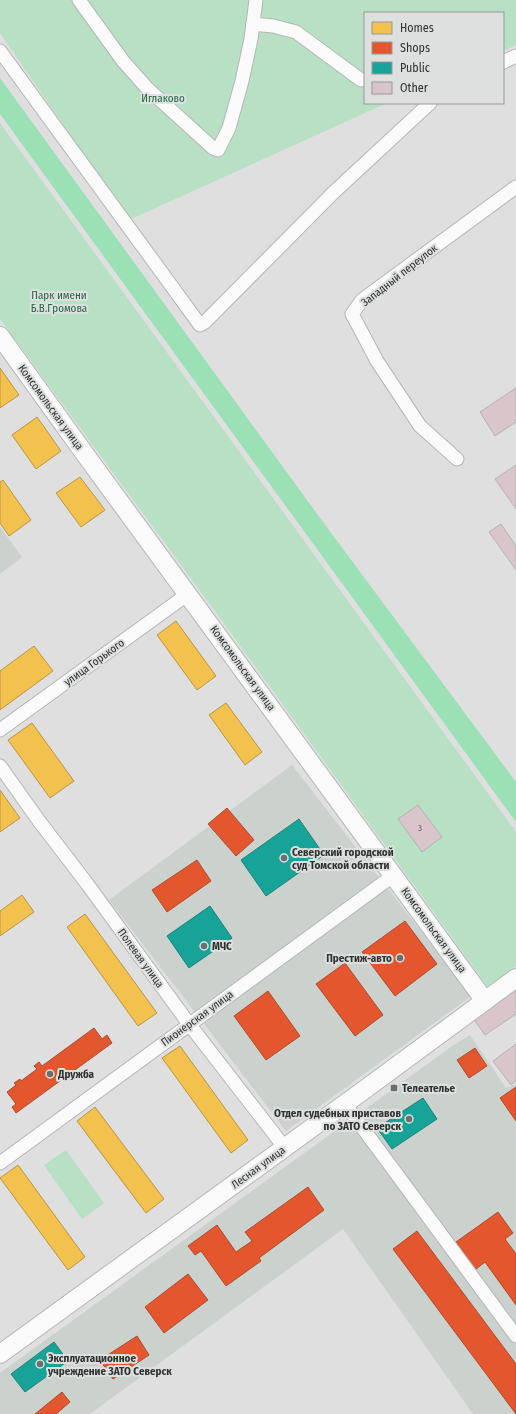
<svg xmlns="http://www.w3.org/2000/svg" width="516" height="1414" viewBox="0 0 516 1414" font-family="'Fira Sans Condensed',sans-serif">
	<rect width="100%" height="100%" fill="#dedfde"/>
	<!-- built -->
	<g fill="#cbd1cd">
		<path d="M0 527 22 557 0 574Z"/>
		<path d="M292 765 471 996 286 1131 109 900Z"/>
		<path d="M470 1035 506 1088 516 1084V1414H473L343 1229 90 1414H0V1373L451 1047Z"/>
	</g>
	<!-- green -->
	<g fill="#b8e0c5">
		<path d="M0 0H516V45L503 51V13H365V103H387L129 220 0 33Z"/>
		<path d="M0 123 516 832V966L488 987 215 611 0 319Z"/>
		<path d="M66 1150 104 1203 82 1219 44 1165Z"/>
	</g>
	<!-- water -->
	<path fill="#9ce0b5" d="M0 78 323 522 516 782V822L0 114Z"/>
	<!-- homes -->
	<g fill="#f2c14e" stroke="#b89645">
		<path d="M0 368 19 395 0 408Z"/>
		<path d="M37 417 61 451 36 469 12 435Z"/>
		<path d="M80 477 105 510 81 527 56 493Z"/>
		<path d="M3 480 31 520 9 536 0 523V482Z"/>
		<path d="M176 621 216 676 197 690 157 635Z"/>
		<path d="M34 646 53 671 0 710V671Z"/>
		<path d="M226 703 262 752 245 765 209 715Z"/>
		<path d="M32 723 74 781 50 798 8 740Z"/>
		<path d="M0 790 20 818 0 832Z"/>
		<path d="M22 895 34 912 0 936V911Z"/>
		<path d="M85 914 157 1013 138 1026 67 927Z"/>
		<path d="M180 1046 248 1140 231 1153 162 1058Z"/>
		<path d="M95 1107 164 1199 146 1213 77 1121Z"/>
		<path d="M18 1165 85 1257 68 1270 0 1178Z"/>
	</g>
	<!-- shops -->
	<g fill="#e4572e" stroke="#ae4c2f">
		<path d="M227 808 254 840 236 856 208 824Z"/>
		<path d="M197 860 211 881 167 912 152 890Z"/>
		<path d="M405 921 437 964 395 996 362 952Z"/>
		<path d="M345 963 383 1015 355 1036 316 984Z"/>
		<path d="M268 991 300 1036 266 1060 234 1016Z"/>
		<path d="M94 1028 102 1039 107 1035 112 1043 16 1113 12 1107 16 1104 7 1092 16 1085 14 1083 20 1079 21 1081 37 1069 34 1066 39 1062 42 1066Z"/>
		<path d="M475 1048 487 1066 469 1078 457 1060Z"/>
		<path d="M516 1087V1121L500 1098Z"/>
		<path d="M308 1187 324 1210 259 1258 261 1261 226 1286 201 1251 195 1255 188 1246 217 1225 236 1252 252 1241 245 1232Z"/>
		<path d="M498 1212 513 1233 505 1239 516 1254V1305L485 1262 475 1270 456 1242Z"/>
		<path d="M417 1231 516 1364V1414L393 1249Z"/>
		<path d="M188 1274 208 1300 164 1333 145 1307Z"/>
		<path d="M137 1336 149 1355 113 1379 100 1360Z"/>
		<path d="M62 1392 70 1402 56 1414H35Z"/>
	</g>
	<!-- public -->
	<g fill="#17a398" stroke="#1e8179">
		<path d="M299 819 324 855 266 896 241 860Z"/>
		<path d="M210 906 232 938 189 968 167 936Z"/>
		<path d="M423 1098 437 1119 392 1149 377 1128Z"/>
		<path d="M54 1342 68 1361 25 1392 11 1374Z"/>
	</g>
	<!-- building -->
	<g fill="#d9c5ca" stroke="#b4b4b4">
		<path d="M516 388V422L495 436 480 412Z"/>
		<path d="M516 465V509L495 479Z"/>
		<path d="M501 524 516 546V570L489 532Z"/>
		<path d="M418 805 442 837 422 852 398 819Z"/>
		<path d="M516 988V1014L485 1035 473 1018Z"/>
		<path d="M516 1044V1081L511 1085 493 1061Z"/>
	</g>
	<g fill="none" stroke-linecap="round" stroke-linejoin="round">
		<!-- street casing -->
		<g stroke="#b5b6b5" stroke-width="15">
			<g id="street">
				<path d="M79 0 123 61 147 88 213 148 218 150 229 128 242 81 251 39 256 0"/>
				<path d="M253 24 273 26 296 32 361 80"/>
				<path d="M0 51 200 325 205 322 333 193 430 103"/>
				<path d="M503 62 516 56"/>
				<path d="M457 459 420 426 377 361 352 314 362 300 516 187"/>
				<path d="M0 730 188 594"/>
				<path d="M0 766 39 821 88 885 189 1024 285 1148"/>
				<path d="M345 1104 516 1336"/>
				<path d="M0 1163 394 875"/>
			</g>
		</g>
		<!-- secondary casing -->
		<g stroke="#b5b6b5" stroke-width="20">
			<g id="secondary">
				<path d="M0 336 87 457 485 1001"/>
				<path d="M0 1354 364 1090 516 978"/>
			</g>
		</g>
		<!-- street -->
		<use href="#street" stroke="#fafafa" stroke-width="13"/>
		<!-- secondary -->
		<use href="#secondary" stroke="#fafafa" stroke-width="18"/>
	</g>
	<!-- markers -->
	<g fill="#6d6e6e" stroke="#dde0de" stroke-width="1.5">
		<circle cx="284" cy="858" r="4"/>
		<circle cx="204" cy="946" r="4"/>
		<circle cx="400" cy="958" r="4"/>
		<circle cx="50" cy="1074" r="4"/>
		<rect x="390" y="1084" width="8" height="8" rx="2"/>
		<circle cx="409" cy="1119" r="4"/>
		<circle cx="40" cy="1364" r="4"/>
	</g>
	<g text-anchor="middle" stroke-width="4" stroke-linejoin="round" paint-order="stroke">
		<!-- number labels -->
		<g font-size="9" fill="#5a5657">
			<text x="420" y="831">3</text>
		</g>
		<!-- park labels -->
		<g font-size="11" fill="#216740" stroke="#dde0de">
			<text x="163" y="102">Иглаково</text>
			<text x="59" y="299">Парк имени<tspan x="59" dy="13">Б.В.Громова</tspan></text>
		</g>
		<!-- street labels -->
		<g font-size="11" fill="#303131" stroke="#dde0de">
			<text transform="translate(399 275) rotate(-38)" y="4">Западный переулок</text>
			<text transform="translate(51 407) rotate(54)" y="4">Комсомольская улица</text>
			<text transform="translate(94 662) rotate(-36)" y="4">улица Горького</text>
			<text transform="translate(243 668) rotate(54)" y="4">Комсомольская улица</text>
			<text transform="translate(434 930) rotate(54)" y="4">Комсомольская улица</text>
			<text transform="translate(141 958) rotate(54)" y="4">Полевая улица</text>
			<text transform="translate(197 1018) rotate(-36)" y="4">Пионерская улица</text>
			<text transform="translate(258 1167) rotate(-36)" y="4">Лесная улица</text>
		</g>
		<!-- poi labels -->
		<g font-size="11" font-weight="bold" fill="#303131" stroke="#dde0de" text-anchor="start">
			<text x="292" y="856">Северский городской<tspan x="292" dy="13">суд Томской области</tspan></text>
			<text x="212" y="950">МЧС</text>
			<text x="392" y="962" text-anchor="end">Престиж-авто</text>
			<text x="58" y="1078">Дружба</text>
			<text x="402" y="1092">Телеателье</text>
			<text x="401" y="1117" text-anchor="end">Отдел судебных приставов<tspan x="401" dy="13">по ЗАТО Северск</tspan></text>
			<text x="48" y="1362">Эксплуатационное<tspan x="48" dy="13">учреждение ЗАТО Северск</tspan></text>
		</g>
	</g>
	<!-- legend -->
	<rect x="364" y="12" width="140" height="92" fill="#dde0de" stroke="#989a99"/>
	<rect x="372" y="22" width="20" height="12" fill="#f2c14e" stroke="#989a99"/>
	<text x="400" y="32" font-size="12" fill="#303131">Homes</text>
	<rect x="372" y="42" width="20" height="12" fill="#e4572e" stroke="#989a99"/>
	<text x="400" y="52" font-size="12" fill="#303131">Shops</text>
	<rect x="372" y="62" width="20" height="12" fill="#17a398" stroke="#989a99"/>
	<text x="400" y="72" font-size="12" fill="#303131">Public</text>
	<rect x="372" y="82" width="20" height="12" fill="#d9c5ca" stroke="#989a99"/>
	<text x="400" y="92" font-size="12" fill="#303131">Other</text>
</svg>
